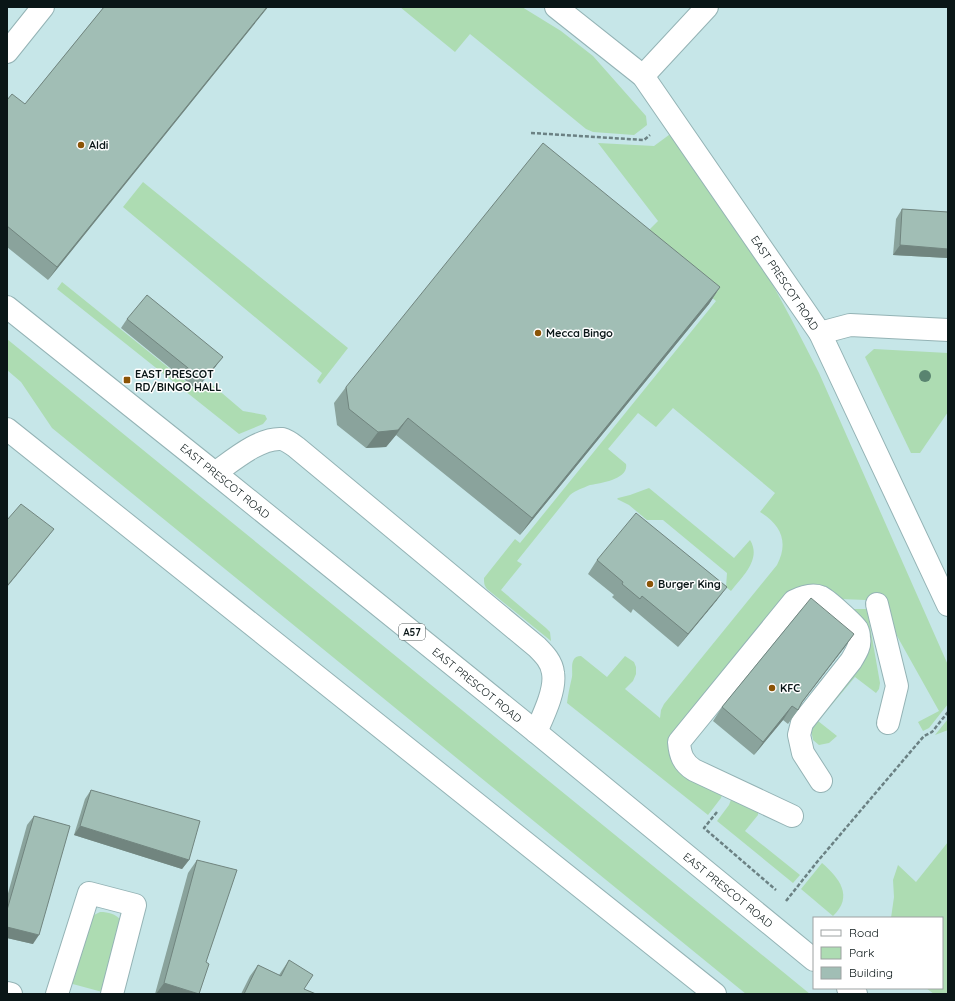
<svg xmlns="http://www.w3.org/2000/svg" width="955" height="1001" viewBox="0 0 955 1001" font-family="Quicksand,sans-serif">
	<rect width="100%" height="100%" fill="#c6e6e8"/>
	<!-- green -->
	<g fill="#addcb2">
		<path d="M400 7H522L561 31 593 56 646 116 647 125 634 135 593 132 586 129 470 34 455 52Z"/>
		<path d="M673 132C693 161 713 189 732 218 765 267 792 320 819 373L948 665V704L929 728 923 731 918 722 939 711 892 627 886 597 866 600 840 599 802 586 794 589 789 592 670 743 669 749 671 756 723 792 721 798 708 815 567 703C568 694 570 686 572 677 573 670 569 656 581 656L607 677 625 656 634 662 636 667V674L633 681 625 689 660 718 661 710 664 704 777 565C789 542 781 525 760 512L775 493 673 408 656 427 638 413 608 449 626 464C629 479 601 483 590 485 583 488 576 490 570 495L517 561 522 564 501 590 546 628 550 632 551 641 487 589C484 585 484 583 484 578L515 539 520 543 716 301 641 238 658 221 598 143 654 146Z"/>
		<path d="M143 182 348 348 320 384 317 381 322 373 123 207Z"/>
		<path d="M62 282 200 393 209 382 243 411 265 415 267 419 263 424 239 434 57 289Z"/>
		<path d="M7 339 810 994H746L52 428 21 382 7 370Z"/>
		<path d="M874 349 948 353V412L920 453H911L865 357Z"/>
		<path d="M649 488 734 558 750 540C762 559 742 577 731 591L726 587 727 573 663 520H647L629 505 617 499 618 498 630 495Z"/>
		<path d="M847 609H867L880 683 879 689 876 693 855 677 818 721 837 736 829 743 819 745 813 740 811 730 812 724 862 656Z"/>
		<path d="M948 719V730L935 735Z"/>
		<path d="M732 797 758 812V815L745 831 800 875 793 883 717 821 729 805Z"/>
		<path d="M948 842V994H934L926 988H942V918H891L894 897 893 880 898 865 916 882Z"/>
		<path d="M822 863C839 878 854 896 833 916L801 889Z"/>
		<path d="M100 912C109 912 115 914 121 920L106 993 69 983 89 921 94 915Z"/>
	</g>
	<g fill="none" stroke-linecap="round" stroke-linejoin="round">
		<!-- minor casing -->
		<g stroke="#94b3b5" stroke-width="24">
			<g id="minor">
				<path d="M556 7 643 76 820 333 948 605"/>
				<path d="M7 52 43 7"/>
				<path d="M643 76 707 7"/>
				<path d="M820 333 850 325 948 330"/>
				<path d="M215 473C232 461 260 437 282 439 286 440 292 444 296 447L537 647C544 654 552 662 553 673 556 690 543 716 536 732"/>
				<path d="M877 604 897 686 888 723"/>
				<path d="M792 816 694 770C683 763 680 755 679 742L794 601C802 597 812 593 821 597 826 599 854 624 857 629 858 631 859 635 859 638 861 646 855 654 851 661L802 723 799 735 803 753 821 781"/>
				<path d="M7 993 11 994"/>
				<path d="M57 994 89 893 135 905 112 994"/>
			</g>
		</g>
		<!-- highway casing -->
		<g stroke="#94b3b5" stroke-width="24">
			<g id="highway">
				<path d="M7 307 215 473 536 732 814 960"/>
				<path d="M7 429 715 994"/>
				<path d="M848 988 856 994"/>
			</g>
		</g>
		<!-- path -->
		<g stroke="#6b8183" stroke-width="2.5" stroke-dasharray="4 2" stroke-linecap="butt">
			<path d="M531 133 644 140 650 135"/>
			<path d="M717 812 704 828 776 890"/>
			<path d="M786 901 817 862 912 750 924 736 932 732 948 712"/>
		</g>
		<!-- minor -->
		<use href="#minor" stroke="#fff" stroke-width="22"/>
		<!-- highway -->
		<use href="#highway" stroke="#fff" stroke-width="22"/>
	</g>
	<!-- trees -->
	<circle fill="#598470" cx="925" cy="376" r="6"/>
	<!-- wall -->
	<g fill="#8aa39c">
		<path d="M104 7H268L48 280 7 247V100L25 104Z"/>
		<path d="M902 209 948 212V258L893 255 896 219Z"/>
		<path d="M720 287 709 304 520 535 396 435 386 447 366 448 337 425 334 403 346 387Z"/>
		<path d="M127 319 216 366 196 389 121 328Z"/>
		<path d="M597 560 717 600 678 647 633 609 631 613 612 597 614 595 588 574Z"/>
		<path d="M854 634 844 648 800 705 798 710 788 724 783 720 754 755 713 721 722 707Z"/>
		<path d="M91 790 189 860 182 869 74 835 85 799Z"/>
		<path d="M34 816 33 944 7 938V897L27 825Z"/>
		<path d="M197 860 206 962 199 994H155L188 873Z"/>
		<path d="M289 960 304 989 316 994H241L250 976 258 965 279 975Z"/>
	</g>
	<!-- shaded-wall -->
	<g fill="#71857f">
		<path d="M267 7H268L48 280 57 267Z"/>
		<path d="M900 245 948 249V258L893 255Z"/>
		<path d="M720 287 709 304 520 535 532 518Z"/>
		<path d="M223 357 216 366 196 389 203 380Z"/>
		<path d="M408 418 396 435 386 447 366 448 378 432Z"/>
		<path d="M54 529 47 538 7 587V586Z"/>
		<path d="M727 587 717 600 678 647 688 634Z"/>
		<path d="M854 634 844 648 797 709 802 702Z"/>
		<path d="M792 706 783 720 754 755 763 742Z"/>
		<path d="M80 826 189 860 182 869 74 835Z"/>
		<path d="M7 927 39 935 33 944 7 938Z"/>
		<path d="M164 983 199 994H156Z"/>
	</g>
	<!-- building -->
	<g fill="#a1beb5" stroke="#71857f">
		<path d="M104 7H267L57 267 7 226V100L12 94 25 104Z"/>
		<path d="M543 143 720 287 532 518 408 418 398 430 378 432 349 409 346 387Z"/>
		<path d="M902 209 948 212V249L900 245Z"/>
		<path d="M147 295 223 357 203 380 127 319Z"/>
		<path d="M21 504 54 529 7 586V520Z"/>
		<path d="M636 513 727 587 688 634 642 596 640 599 622 584 623 582 597 560Z"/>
		<path d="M811 598 854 634 802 702 798 710 792 706 763 742 722 707Z"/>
		<path d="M91 790 200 821 189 860 80 826Z"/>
		<path d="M34 816 70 826 39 935 7 927V910Z"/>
		<path d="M197 860 237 870 206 962 209 964 199 994 164 983Z"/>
		<path d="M289 960 313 975 304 989 316 994H244L258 965 281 976Z"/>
	</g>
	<!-- markers -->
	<g fill="#8b5406" stroke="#fff" stroke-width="1.5">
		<circle cx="81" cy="145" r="4"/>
		<circle cx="538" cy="333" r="4"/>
		<rect x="123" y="376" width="8" height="8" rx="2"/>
		<circle cx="650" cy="584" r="4"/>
		<circle cx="772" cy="688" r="4"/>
	</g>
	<g text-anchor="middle" stroke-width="3" stroke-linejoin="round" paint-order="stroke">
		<!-- shield labels -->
		<rect fill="#fff" stroke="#545c5d" stroke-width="1" x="399" y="624" width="26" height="16" rx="3"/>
		<g font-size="10" font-weight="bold" fill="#0a1617">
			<text x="412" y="636">A57</text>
		</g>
		<!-- poi labels -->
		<g font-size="11" font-weight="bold" fill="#0a1617" stroke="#fff" text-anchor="start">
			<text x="89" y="149">Aldi</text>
			<text x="546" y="337">Mecca Bingo</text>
			<text x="135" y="378">EAST PRESCOT<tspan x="135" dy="13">RD/BINGO HALL</tspan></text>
			<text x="658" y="588">Burger King</text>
			<text x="780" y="692">KFC</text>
		</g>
		<!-- street labels -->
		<g font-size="11" fill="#0a1617" stroke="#fff">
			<text transform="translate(785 283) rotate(56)" y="4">EAST PRESCOT ROAD</text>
			<text transform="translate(225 481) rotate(39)" y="4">EAST PRESCOT ROAD</text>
			<text transform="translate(477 685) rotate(39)" y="4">EAST PRESCOT ROAD</text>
			<text transform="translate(728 890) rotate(39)" y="4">EAST PRESCOT ROAD</text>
		</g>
	</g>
	<!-- border -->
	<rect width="955" height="1001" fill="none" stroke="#0a1617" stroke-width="16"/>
	<!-- legend -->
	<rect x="813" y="917" width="130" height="72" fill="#ffffff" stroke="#9da2a2"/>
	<rect x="821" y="930" width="20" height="6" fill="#ffffff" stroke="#9da2a2"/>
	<text x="849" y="937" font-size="12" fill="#0a1617">Road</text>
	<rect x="821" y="947" width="20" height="12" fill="#addcb2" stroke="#9da2a2"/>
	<text x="849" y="957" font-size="12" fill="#0a1617">Park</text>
	<rect x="821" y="967" width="20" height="12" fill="#a1beb5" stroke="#9da2a2"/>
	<text x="849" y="977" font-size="12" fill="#0a1617">Building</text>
</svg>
